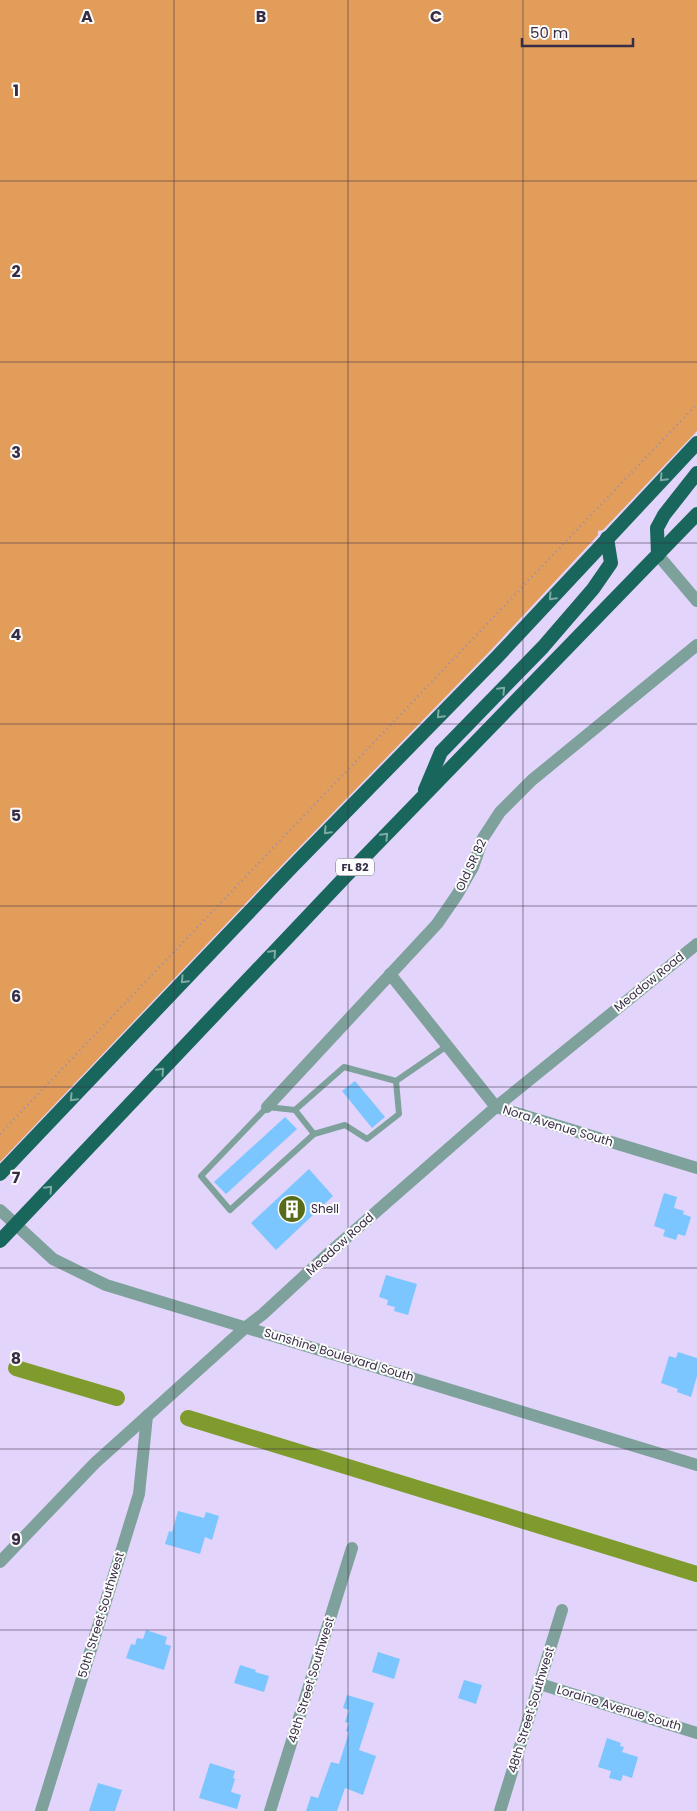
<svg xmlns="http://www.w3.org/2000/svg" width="697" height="1811" viewBox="0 0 697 1811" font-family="Poppins,sans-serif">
	<rect width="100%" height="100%" fill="#e2d4fa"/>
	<!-- green -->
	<path fill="#e39d5b" d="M0 0H697V431L603 530 598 531V535L491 650 284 863 0 1162Z"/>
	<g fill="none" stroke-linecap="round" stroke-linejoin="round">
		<!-- canal -->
		<g stroke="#7f9b2e" stroke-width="16">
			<path d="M16 1368 117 1398"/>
			<path d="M188 1418 697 1574"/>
		</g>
	</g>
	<!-- building -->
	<g fill="#7cc6ff">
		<path d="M355 1081 385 1117 372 1128 342 1091Z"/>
		<path d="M285 1117 297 1129 226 1194 214 1182Z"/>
		<path d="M309 1169 333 1196 276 1250 251 1223Z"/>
		<path d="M664 1193 677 1197 674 1208 684 1211 683 1214 691 1217 685 1236 678 1234 676 1240 663 1236 665 1230 654 1226Z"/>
		<path d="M386 1275 417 1284 408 1315 394 1311 395 1307 387 1305 388 1300 379 1297Z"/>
		<path d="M678 1352 697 1358V1376L691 1397 677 1392 678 1389 661 1383 669 1356 676 1358Z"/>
		<path d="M178 1511 204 1518 206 1512 219 1516 212 1540 205 1537 200 1554 165 1544 169 1531 172 1532Z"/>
		<path d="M146 1630 167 1637 165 1644 171 1646 164 1670 126 1658 131 1644 135 1645 137 1638 143 1639Z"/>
		<path d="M378 1652 400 1659 394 1679 372 1672Z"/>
		<path d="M240 1665 256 1670 255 1672 269 1676 264 1692 234 1683Z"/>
		<path d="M464 1680 482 1685 476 1704 458 1698Z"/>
		<path d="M347 1695 374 1703 359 1750 376 1756 363 1795 345 1788 337 1811H306L311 1796 318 1798 331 1762 339 1764 349 1732 346 1731 349 1723 345 1722 349 1710 343 1708Z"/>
		<path d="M607 1738 621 1743 620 1746 624 1747 622 1752 638 1757 632 1778 623 1775 621 1781 609 1778 611 1771 598 1767Z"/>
		<path d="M210 1763 235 1771 233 1778 235 1779 231 1792 241 1795 237 1809 199 1798Z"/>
		<path d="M98 1783 122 1790 115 1811H89Z"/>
	</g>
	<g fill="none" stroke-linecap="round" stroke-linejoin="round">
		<!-- path -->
		<path stroke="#9a8eae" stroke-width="2.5" stroke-dasharray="1 4" stroke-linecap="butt" d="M0 1134 697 404"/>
		<!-- service -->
		<g stroke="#7ea19b" stroke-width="6">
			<path d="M396 1081 399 1114 367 1139 345 1125 314 1134 230 1210 201 1176 267 1107 295 1110 344 1067 396 1081 447 1046"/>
			<path d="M295 1110 314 1134"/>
		</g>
		<!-- minor -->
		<g stroke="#7ea19b" stroke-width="12">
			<path d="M658 555 697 601"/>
			<path d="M390 974 496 1107 697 1168"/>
			<path d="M267 1107 437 924 457 895 473 867 483 838 500 812 532 780 697 645"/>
			<path d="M0 1562 95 1463 246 1327 263 1314 329 1253 496 1107 697 944"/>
			<path d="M540 1684 697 1733"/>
			<path d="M41 1811 139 1494 147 1416"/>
			<path d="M270 1811 352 1548"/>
			<path d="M500 1811 562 1610"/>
		</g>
		<!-- tertiary -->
		<path stroke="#7ea19b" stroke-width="12" d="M0 1210 53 1259 106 1285 697 1465"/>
		<!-- trunk -->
		<g stroke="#18665c" stroke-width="14">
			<path d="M658 555 657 528 664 515 697 473"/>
			<path d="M425 790 441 752 543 647 593 589 611 563 607 538"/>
			<path d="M0 1174 291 868 498 656 697 443"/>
			<path d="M0 1241 346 876 697 514"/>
		</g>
	</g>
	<!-- one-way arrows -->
	<defs><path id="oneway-chevron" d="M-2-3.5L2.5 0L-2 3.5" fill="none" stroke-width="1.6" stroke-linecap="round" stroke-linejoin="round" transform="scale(1.25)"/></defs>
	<g stroke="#7faaa4">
		<use href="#oneway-chevron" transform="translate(663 478) rotate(133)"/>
		<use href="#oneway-chevron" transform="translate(552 597) rotate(133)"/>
		<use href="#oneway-chevron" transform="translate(502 690) rotate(-46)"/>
		<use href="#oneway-chevron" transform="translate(440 715) rotate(134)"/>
		<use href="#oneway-chevron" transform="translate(327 831) rotate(134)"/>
		<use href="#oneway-chevron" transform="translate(385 836) rotate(-46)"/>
		<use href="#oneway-chevron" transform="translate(273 953) rotate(-47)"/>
		<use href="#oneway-chevron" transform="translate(184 980) rotate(134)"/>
		<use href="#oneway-chevron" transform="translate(161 1071) rotate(-47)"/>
		<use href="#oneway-chevron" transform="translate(73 1098) rotate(134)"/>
		<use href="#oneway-chevron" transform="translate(49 1189) rotate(-47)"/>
	</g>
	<!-- grid -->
	<path fill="none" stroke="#372d45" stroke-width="1" stroke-opacity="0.55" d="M174 0V1811M348 0V1811M523 0V1811M0 181H697M0 362H697M0 543H697M0 724H697M0 906H697M0 1087H697M0 1268H697M0 1449H697M0 1630H697"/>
	<!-- icons -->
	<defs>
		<g id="building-disc" transform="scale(1.4375)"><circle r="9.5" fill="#576b19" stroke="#fcfcfc"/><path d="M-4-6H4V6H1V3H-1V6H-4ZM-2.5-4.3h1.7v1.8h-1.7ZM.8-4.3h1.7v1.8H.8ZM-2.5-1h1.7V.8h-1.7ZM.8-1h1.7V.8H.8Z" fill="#fff"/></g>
	</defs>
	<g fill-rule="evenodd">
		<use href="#building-disc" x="292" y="1209"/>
	</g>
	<g text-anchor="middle" stroke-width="4" stroke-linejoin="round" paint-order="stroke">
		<!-- shield labels -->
		<rect fill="#fcfcfc" stroke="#726b7c" stroke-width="1" x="336" y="858.5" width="38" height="17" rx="4"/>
		<g font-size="11" font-weight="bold" fill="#372d45">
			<text x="355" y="871">FL 82</text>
		</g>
		<!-- street labels -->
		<g font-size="12" fill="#372d45" stroke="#fcfcfc">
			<text transform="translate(471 865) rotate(-65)" y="4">Old SR 82</text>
			<text transform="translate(649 982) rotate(-39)" y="4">Meadow Road</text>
			<text transform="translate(558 1126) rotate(17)" y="4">Nora Avenue South</text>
			<text transform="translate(340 1244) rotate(-42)" y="4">Meadow Road</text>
			<text transform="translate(339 1355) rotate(17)" y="4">Sunshine Boulevard South</text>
			<text transform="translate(101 1615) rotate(-73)" y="4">50th Street Southwest</text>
			<text transform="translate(311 1680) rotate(-73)" y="4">49th Street Southwest</text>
			<text transform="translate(619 1708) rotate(17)" y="4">Loraine Avenue South</text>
			<text transform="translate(531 1710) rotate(-73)" y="4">48th Street Southwest</text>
		</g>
		<!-- poi labels -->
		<g font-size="12" fill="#372d45" stroke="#fcfcfc" text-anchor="start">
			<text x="311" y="1213">Shell</text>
		</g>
	</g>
	<g font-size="16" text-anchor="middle" font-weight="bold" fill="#372d45" stroke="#fcfcfc" stroke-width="4" stroke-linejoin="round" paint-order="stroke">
		<text x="87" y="22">A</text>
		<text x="261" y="22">B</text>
		<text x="436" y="22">C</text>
		<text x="16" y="96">1</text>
		<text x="16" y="277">2</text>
		<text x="16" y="458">3</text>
		<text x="16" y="640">4</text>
		<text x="16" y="821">5</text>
		<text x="16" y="1002">6</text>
		<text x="16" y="1183">7</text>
		<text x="16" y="1364">8</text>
		<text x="16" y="1545">9</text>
	</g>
	<!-- scale -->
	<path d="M522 38v8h111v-8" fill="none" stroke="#372d45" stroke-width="2.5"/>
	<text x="530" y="38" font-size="15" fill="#372d45" stroke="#fcfcfc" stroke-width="4" paint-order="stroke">50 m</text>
</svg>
